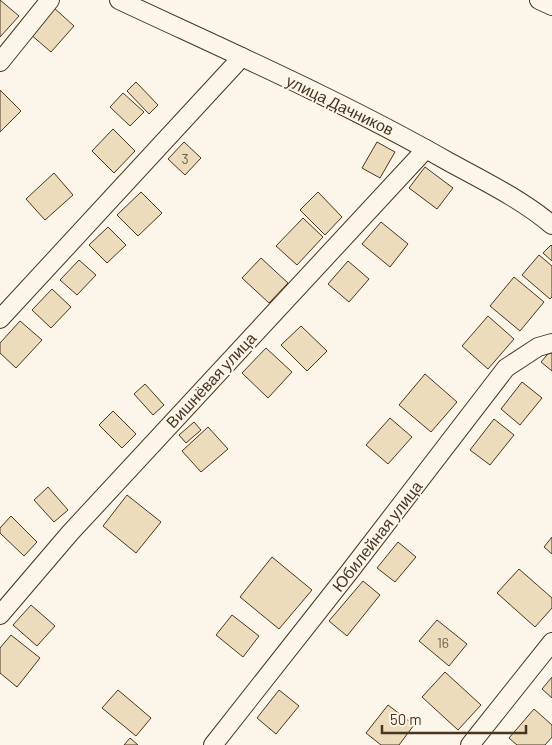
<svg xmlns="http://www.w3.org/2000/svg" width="552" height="745" viewBox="0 0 552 745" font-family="Barlow,sans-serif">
	<rect width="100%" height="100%" fill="#fbf6e9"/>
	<!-- building -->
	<g fill="#ecdcbc" stroke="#4a3520">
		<path d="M0 0 19 16 0 37Z"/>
		<path d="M53 7 74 26 51 52 30 34Z"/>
		<path d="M136 82 158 105 149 114 127 91Z"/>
		<path d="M0 90 21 111 0 132Z"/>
		<path d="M123 93 144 112 130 126 110 107Z"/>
		<path d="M113 129 135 151 114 173 92 151Z"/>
		<path d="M184 142 201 158 185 175 168 159Z"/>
		<path d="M377 142 395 152 380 178 362 168Z"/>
		<path d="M425 167 453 188 437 209 409 188Z"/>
		<path d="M54 173 73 195 45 220 26 199Z"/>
		<path d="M141 192 162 213 138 236 117 215Z"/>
		<path d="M318 192 342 217 325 235 300 210Z"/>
		<path d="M303 218 323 237 297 265 276 246Z"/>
		<path d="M381 222 408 244 390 267 362 244Z"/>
		<path d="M108 227 126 245 107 263 89 245Z"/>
		<path d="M551 245 552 246V261L543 253Z"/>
		<path d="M539 255 552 266V297L550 299 522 275Z"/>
		<path d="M261 258 288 283 269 303 242 278Z"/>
		<path d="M79 260 96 275 77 295 60 280Z"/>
		<path d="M348 261 369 279 349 302 328 284Z"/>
		<path d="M514 277 544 302 520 331 490 306Z"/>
		<path d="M52 289 71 307 51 328 32 310Z"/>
		<path d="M488 316 514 339 488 369 462 346Z"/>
		<path d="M20 321 42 340 16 368 0 353V343Z"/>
		<path d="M301 326 327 351 307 371 281 345Z"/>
		<path d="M266 348 292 372 268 398 242 373Z"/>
		<path d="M552 349V371L541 362Z"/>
		<path d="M425 374 457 402 431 432 399 405Z"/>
		<path d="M522 382 542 398 520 425 501 409Z"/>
		<path d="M145 384 164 405 153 415 134 394Z"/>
		<path d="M113 411 136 434 122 448 99 425Z"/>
		<path d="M390 418 412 437 388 464 366 445Z"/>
		<path d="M494 419 514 435 490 465 470 450Z"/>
		<path d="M194 422 201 430 186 443 179 435Z"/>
		<path d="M208 427 228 449 201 472 182 451Z"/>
		<path d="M48 487 68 510 54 522 34 500Z"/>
		<path d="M127 495 161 522 136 553 103 526Z"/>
		<path d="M11 516 37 542 24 556 0 533V528Z"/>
		<path d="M552 537V554L544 547Z"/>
		<path d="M398 542 416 557 395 582 377 568Z"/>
		<path d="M272 557 312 590 279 629 240 597Z"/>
		<path d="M519 569 552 598V608L535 627 497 593Z"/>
		<path d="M363 581 380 595 347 636 329 621Z"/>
		<path d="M31 605 55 626 37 646 13 625Z"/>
		<path d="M232 615 259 636 243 657 216 635Z"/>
		<path d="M437 620 467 644 449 666 419 641Z"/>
		<path d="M11 635 40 658 17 687 0 673V648Z"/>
		<path d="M445 672 481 705 458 730 422 697Z"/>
		<path d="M552 677V698L542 689Z"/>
		<path d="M118 690 151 718 136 736 102 708Z"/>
		<path d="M279 690 299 706 276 734 257 718Z"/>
		<path d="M388 705 414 725 399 745H381L366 733Z"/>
		<path d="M534 709 552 725V737L545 745H517L509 738Z"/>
		<path d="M130 738 138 745H124Z"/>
	</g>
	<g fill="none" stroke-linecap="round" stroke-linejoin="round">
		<!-- minor casing -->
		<g stroke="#4a3520" stroke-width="20">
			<g id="minor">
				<path d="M119 0C230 52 342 101 449 162 484 181 521 199 552 225"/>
				<path d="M539 0 552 6"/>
				<path d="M0 62 50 0"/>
				<path d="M0 319 242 57"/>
				<path d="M0 615 70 533 426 149"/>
				<path d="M213 745 350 571 506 368 538 347 552 343"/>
				<path d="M470 745 552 642"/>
			</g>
		</g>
		<!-- minor -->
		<use href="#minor" stroke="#fbf6e9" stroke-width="18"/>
	</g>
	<g text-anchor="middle" stroke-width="4" stroke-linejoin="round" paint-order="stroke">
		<!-- number labels -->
		<g font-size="14" fill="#725f47">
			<text x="185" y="164">3</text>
			<text x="443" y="648">16</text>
		</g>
		<!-- street labels -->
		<g font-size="16" fill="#4a3520" stroke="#fbf6e9">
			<text transform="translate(340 105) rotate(26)" y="6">улица Дачников</text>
			<text transform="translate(211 380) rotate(-47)" y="6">Вишнёвая улица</text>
			<text transform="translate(377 536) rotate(-52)" y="6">Юбилейная улица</text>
		</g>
	</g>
	<!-- scale -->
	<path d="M382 725v8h144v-8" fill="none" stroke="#4a3520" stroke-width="2.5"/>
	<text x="390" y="725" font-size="15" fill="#4a3520" stroke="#fbf6e9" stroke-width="4" paint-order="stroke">50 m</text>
</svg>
